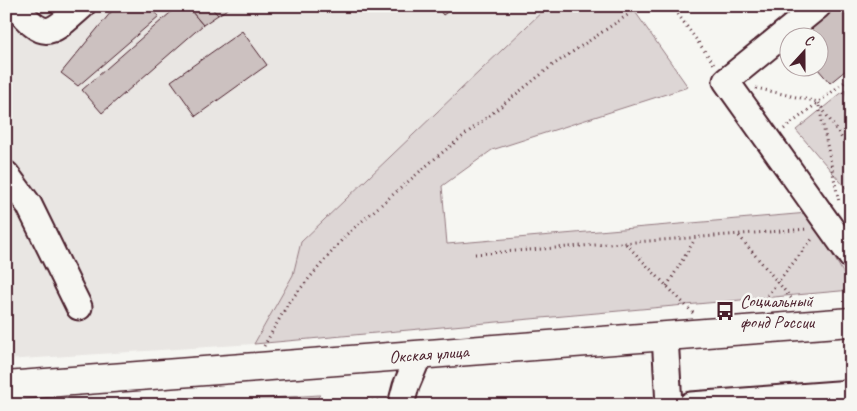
<svg xmlns="http://www.w3.org/2000/svg" width="857" height="411" viewBox="0 0 857 411" font-family="Caveat,sans-serif">
	<rect width="100%" height="100%" fill="#f6f6f2"/>
	<filter id="ink" filterUnits="userSpaceOnUse"><feTurbulence type="fractalNoise" baseFrequency=".02" numOctaves="2"/><feDisplacementMap in="SourceGraphic" scale="10" xChannelSelector="R" yChannelSelector="G"/><feConvolveMatrix kernelMatrix="1 2 1 2 8 2 1 2 1" color-interpolation-filters="sRGB"/></filter>
	<g filter="url(#ink)">
		<!-- built -->
		<path fill="#e9e6e3" d="M6 6H548L301 242 293 275 254 344 6 360Z"/>
		<!-- green -->
		<g fill="#ddd6d5" stroke="#947a80">
			<path d="M548 6H631L688 87 492 150 442 186 447 244 808 213 851 286V290L254 344 293 275 301 242Z"/>
			<path d="M845 90 851 113V194L796 130Z"/>
			<path d="M320 395 311 405H154Z"/>
		</g>
		<!-- building -->
		<g fill="#ccc1c0" stroke="#4a1f2b">
			<path d="M50 6H61L55 12Z"/>
			<path d="M116 6H145L159 16 78 86 61 73Z"/>
			<path d="M178 6H187L203 25 102 113 82 90Z"/>
			<path d="M187 6H210L218 15 203 25Z"/>
			<path d="M210 6H232L218 15Z"/>
			<path d="M436 6H456L443 15Z"/>
			<path d="M837 6H851V66L830 83 817 68H820V38H798Z"/>
			<path d="M242 31 267 65 196 116 171 81Z"/>
		</g>
		<g fill="none" stroke-linecap="round" stroke-linejoin="round">
			<!-- minor casing -->
			<g stroke="#4a1f2b" stroke-width="29">
				<g id="minor">
					<path d="M15 6C46 42 49 35 82 6"/>
					<path d="M818 6 726 81 851 256"/>
					<path d="M6 174 29 205 79 307"/>
					<path d="M665 336 669 405"/>
					<path d="M401 405 406 386 419 355"/>
					<path d="M691 405 851 393"/>
				</g>
			</g>
			<!-- major casing -->
			<g stroke="#4a1f2b" stroke-width="31">
				<g id="major">
					<path id="s1" d="M6 386 851 322"/>
				</g>
			</g>
			<!-- path -->
			<g stroke="#4a1f2b" stroke-width="3" stroke-dasharray="1 4" stroke-linecap="butt">
				<path d="M672 6 714 64"/>
				<path d="M756 88 818 102 843 140 851 147"/>
				<path d="M819 106 839 202"/>
				<path d="M784 129 851 77"/>
				<path d="M846 145 851 152"/>
				<path d="M739 236 796 304"/>
				<path d="M626 244 693 313"/>
				<path d="M475 254 808 229"/>
				<path d="M667 286 695 239"/>
				<path d="M758 307 813 238"/>
				<path d="M264 346 289 302 347 234 438 156 553 65 641 6"/>
				<path d="M302 405 379 401 380 402"/>
			</g>
			<!-- minor -->
			<use href="#minor" stroke="#f6f6f2" stroke-width="25"/>
			<!-- major -->
			<use href="#major" stroke="#f6f6f2" stroke-width="28"/>
		</g>
	</g>
	<!-- icons -->
	<defs>
		<g id="bus-bare" transform="scale(1.5)"><path d="M-5-6H5V4H4V6H2V4H-2V6H-4V4H-5ZM-3.5-4V0h7V-4ZM-3.5 1.2v1.5H-2V1.2ZM2 1.2v1.5H3.5V1.2Z" fill="#4a1f2b" stroke="#f6f6f2" stroke-width="2.5" paint-order="stroke"/></g>
	</defs>
	<g fill-rule="evenodd">
		<use href="#bus-bare" x="725" y="311"/>
	</g>
	<g text-anchor="middle" stroke-width="5" stroke-linejoin="round" paint-order="stroke">
		<!-- poi labels -->
		<g font-size="18" fill="#4a1f2b" stroke="#f6f6f2" text-anchor="start">
			<text x="740" y="307">Социальный<tspan x="740" dy="21">фонд России</tspan></text>
		</g>
		<!-- street labels -->
		<g font-size="18" fill="#4a1f2b" stroke="#f6f6f2">
			<text dy="6" stroke="none"><textPath href="#s1" startOffset="424">Окская улица</textPath></text>
		</g>
	</g>
	<!-- margin -->
	<rect width="857" height="411" fill="none" stroke="#f6f6f2" stroke-width="25"/>
	<rect x="12" y="12" width="832" height="386" fill="none" stroke="#4a1f2b" stroke-width="2" filter="url(#ink)"/>
	<!-- north arrow -->
	<g transform="translate(804 52) rotate(21)"><circle r="24" fill="#f6f6f2" stroke="#b1a0a2"/>
	<path d="M0-4L9 19L0 12L-9 19Z" fill="#4a1f2b"/>
	<text y="-8" font-size="14" font-weight="bold" text-anchor="middle" fill="#4a1f2b">С</text>
	</g>
</svg>
